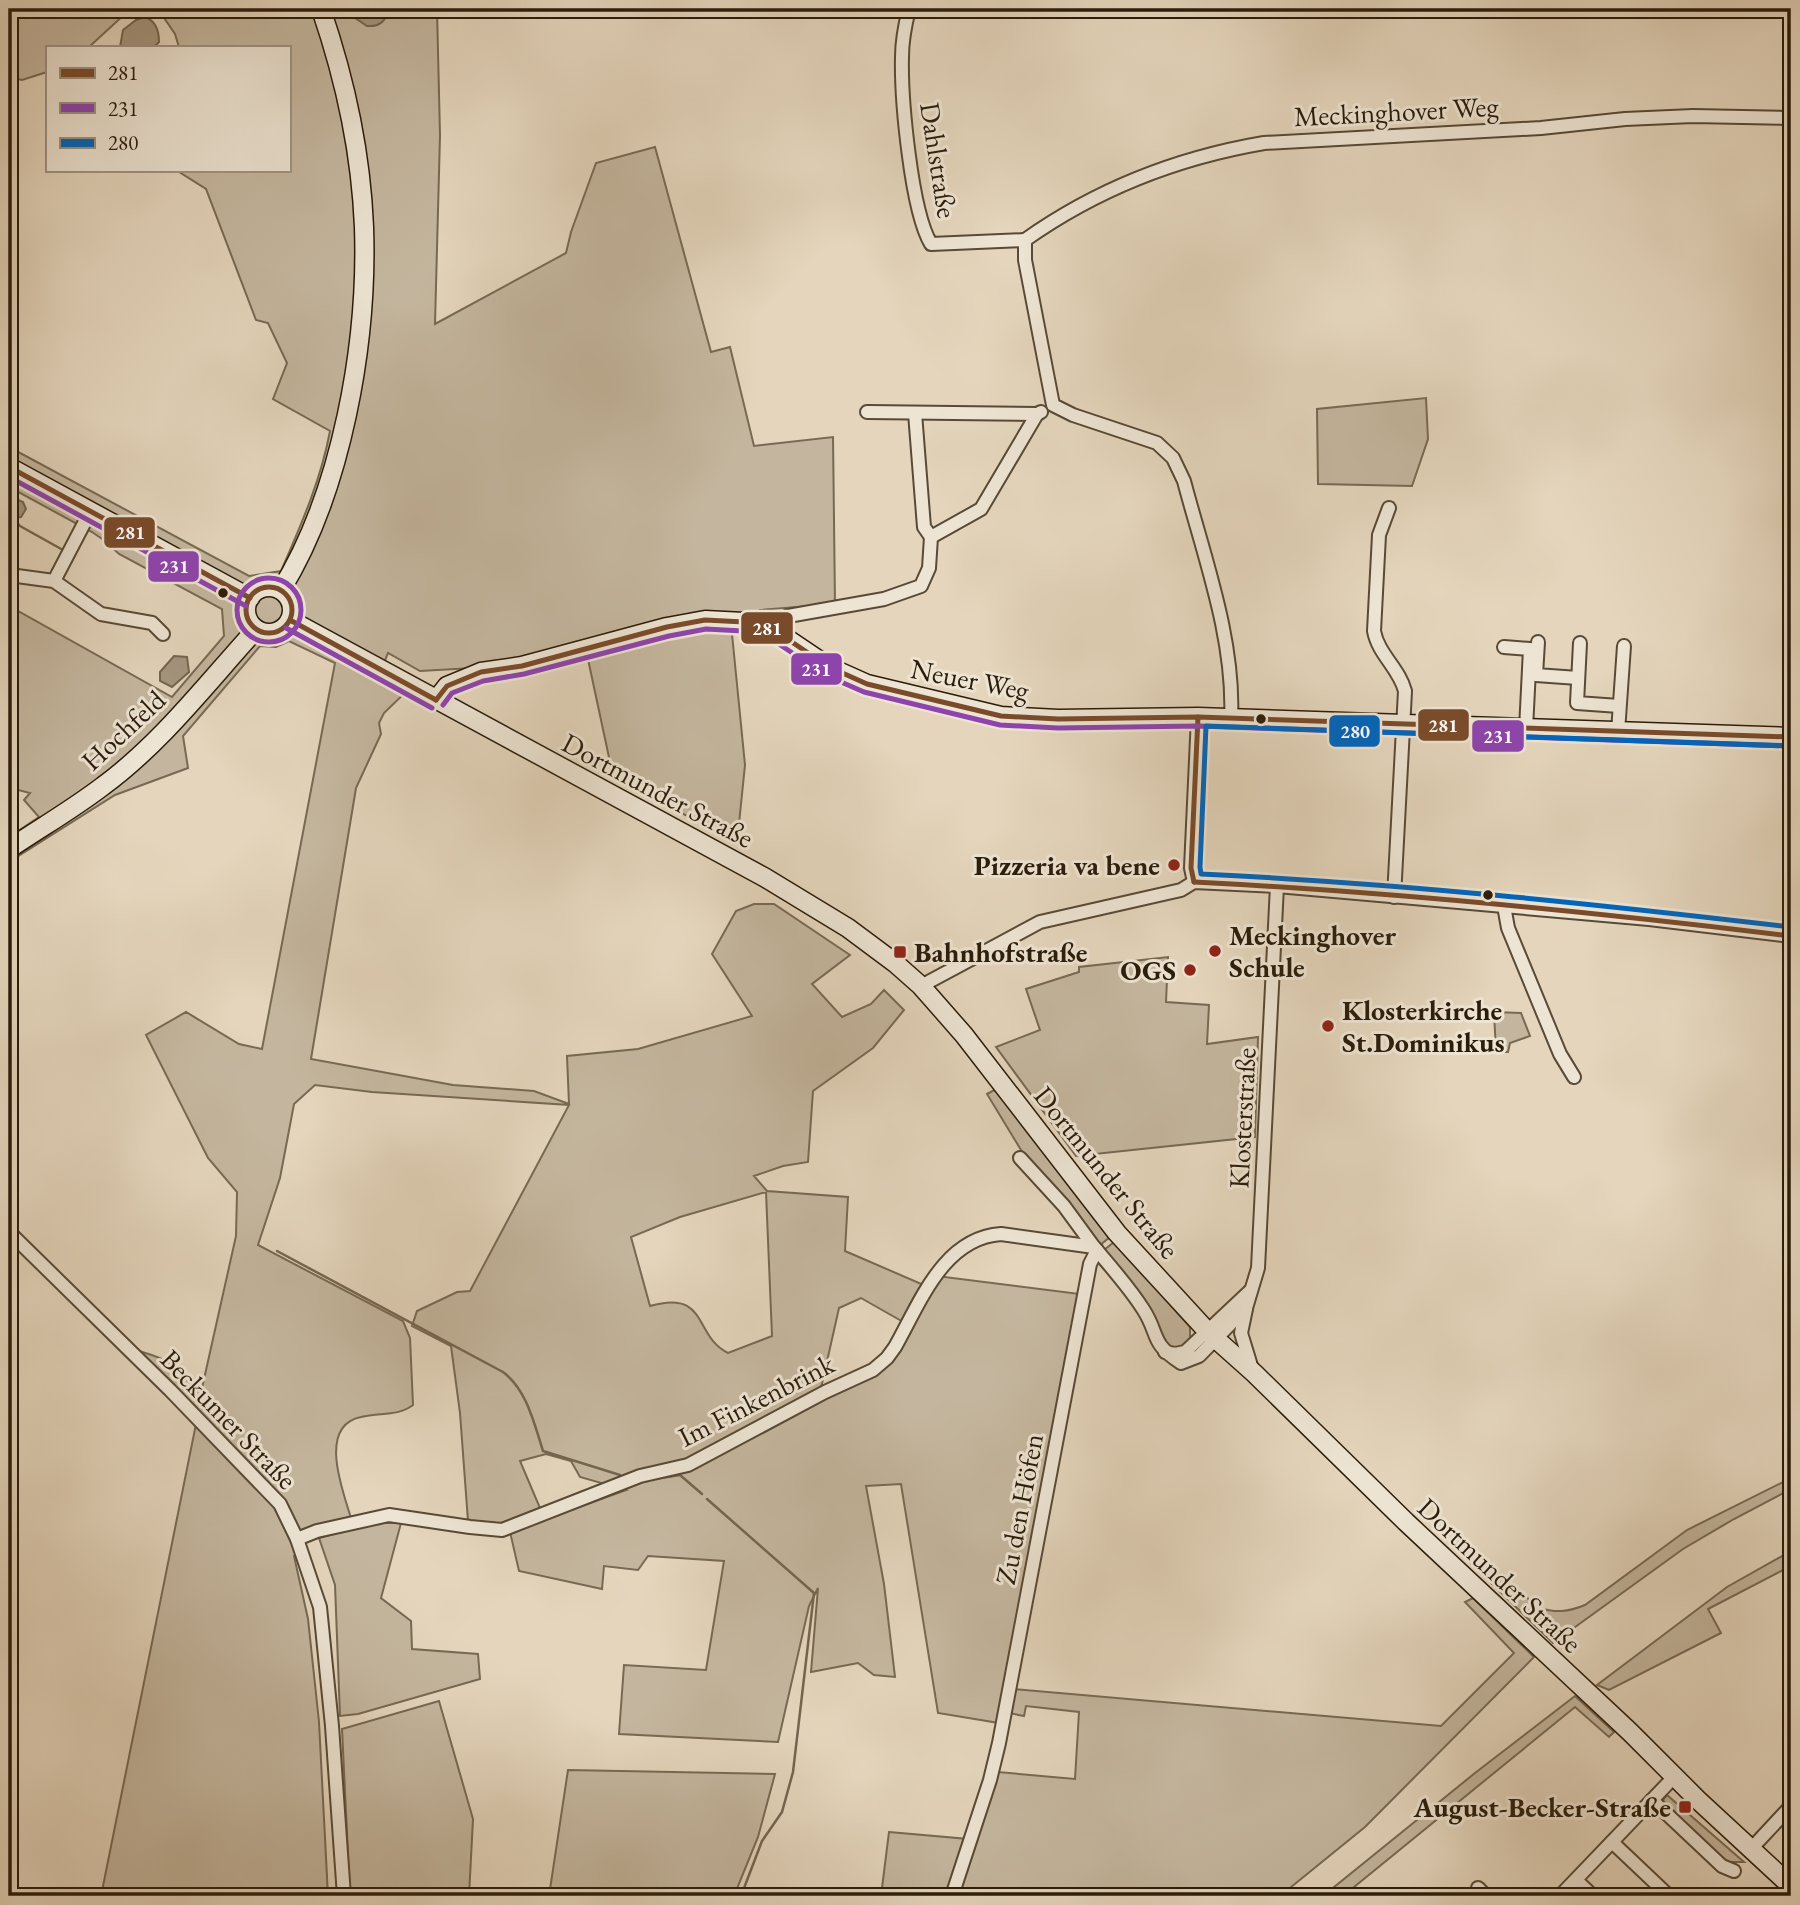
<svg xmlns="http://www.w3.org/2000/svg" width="1800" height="1905" viewBox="0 0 1800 1905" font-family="'EB Garamond',serif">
	<rect width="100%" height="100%" fill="#e4d5bc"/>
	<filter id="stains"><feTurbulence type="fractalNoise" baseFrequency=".00286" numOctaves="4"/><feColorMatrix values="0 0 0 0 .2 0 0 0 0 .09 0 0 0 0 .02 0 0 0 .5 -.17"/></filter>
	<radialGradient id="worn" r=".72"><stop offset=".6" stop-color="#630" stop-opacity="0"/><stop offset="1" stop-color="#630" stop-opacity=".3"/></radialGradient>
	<!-- green -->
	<g fill="#c4b69e" stroke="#776954" stroke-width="2" fill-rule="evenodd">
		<path d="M9 9H134L127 12 89 47H47V72L22 80 9 77Z"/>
		<path d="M158 9H437L440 135 435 324 566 253 571 232 596 163 655 147 711 352 730 347 754 446 833 437 835 604 760 610 732 634 745 765 737 843 613 776 586 650 473 668 420 671 388 653 381 670 411 687 384 713 379 723 381 734 356 788 311 1059 453 1085 534 1091 569 1104 567 1056 638 1049 752 1016 712 954 736 911 754 904H774L850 955 812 984 842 1017 871 1004 884 990 904 1010 873 1048 813 1091 808 1162 783 1166 754 1176 767 1191 848 1197 845 1251 926 1286 905 1323 861 1298 839 1308 821 1388 873 1373 937 1276 1080 1294 999 1723 938 1713 901 1484 866 1486 884 1584 895 1677 874 1675 858 1663 811 1672 818 1588 809 1606 778 1742 619 1734 624 1665 706 1670 724 1561 648 1556 638 1570 604 1566 602 1589 519 1571 510 1532 626 1490 580 1477 571 1461 546 1454 520 1461 540 1508 499 1524 468 1521 460 1413 451 1346 412 1326 417 1311 457 1292 470 1291 569 1105 372 1092 315 1085 294 1104 280 1178 258 1245 403 1321 410 1338 413 1405C397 1417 380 1412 361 1417 317 1426 343 1491 351 1518L304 1529 298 1535 282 1502 128 1348C159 1356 176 1362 197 1387L202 1388 236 1236 237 1192 208 1158 146 1035 186 1012 239 1044 262 1049 335 663 289 641 276 647 260 646 183 736 188 768 115 795 9 862V837L39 817 24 800 30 793 18 790 17 780 9 779V606L172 697 224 636 222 609 119 554 105 541 92 532 9 487V447L249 576 281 571C301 525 321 480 330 431L273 399 287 363 268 323 256 320 206 189 176 170H289V47H179L175 34ZM766 1192 772 1336 728 1353C693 1336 709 1289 650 1306L631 1237 680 1217Z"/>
		<path d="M1426 398 1428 439 1412 486 1318 484 1317 409Z"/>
		<path d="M1168 957 1166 1002 1209 1005 1207 1044 1258 1037 1255 1137 1076 1156 996 1047 1040 1030 1026 989 1079 972V967Z"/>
		<path d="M1494 1012 1521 1013 1530 1036 1510 1043 1508 1052H1496Z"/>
		<path d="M998 1088 1110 1237 1100 1245 1021 1150 987 1094Z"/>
		<path d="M1114 1242 1190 1327V1340L1180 1349 1171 1348 1165 1344 1104 1250Z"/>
		<path d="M197 1419 278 1506 298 1553 294 1556 308 1619 319 1722 328 1896H101Z"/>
		<path d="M1791 1478V1489L1734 1519 1683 1549 1553 1643 1451 1544 1455 1536 1539 1608C1556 1613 1568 1612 1585 1605L1687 1530Z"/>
		<path d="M375 1523H401L381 1598 411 1621 412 1649 478 1654 480 1679 358 1714 340 1716 335 1585 319 1538Z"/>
		<path d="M1791 1551V1566L1708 1609 1721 1633 1609 1690 1597 1685 1727 1587Z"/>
		<path d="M1473 1598 1534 1657 1365 1827 1280 1896H958L998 1772 1075 1779 1079 1712 1026 1706 1024 1716 1009 1713 1012 1689 1441 1726 1514 1653 1465 1602Z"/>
		<path d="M1575 1696 1614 1732 1609 1737 1575 1707 1343 1896H1323L1475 1773Z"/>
		<path d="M439 1701 473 1819 469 1896H350L342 1729Z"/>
		<path d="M568 1770 775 1774 758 1837 734 1896H549Z"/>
		<path d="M1667 1795 1744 1862H1727L1662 1801Z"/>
		<path d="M889 1832 968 1839 949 1896H881Z"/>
	</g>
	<!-- water -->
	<g fill="#a5967f" stroke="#746550" stroke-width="2">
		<path d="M353 9H388C387 21 379 27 367 26L355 18Z"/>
		<path d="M145 17C156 21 159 31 159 42L154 47H120L123 30 136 20Z"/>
		<path d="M9 496 23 502 26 509 21 517 13 518 9 515Z"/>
		<path d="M174 656 187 657 189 672 172 687 160 681V672Z"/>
	</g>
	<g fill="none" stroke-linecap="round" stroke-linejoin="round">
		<!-- stream -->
		<g stroke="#746550" stroke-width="2.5">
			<path d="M13 518 20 526 63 550"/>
			<path d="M277 1251 503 1372C527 1390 534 1423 543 1451L620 1475"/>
			<path d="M654 1479 680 1475 702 1494"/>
			<path d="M707 1499 814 1593 793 1772 782 1812 762 1841 741 1896"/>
		</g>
		<!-- street casing -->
		<g stroke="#584a36" stroke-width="16">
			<g id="street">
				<path d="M909 9C905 25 902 41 902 57 901 98 911 211 931 244L1025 240"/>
				<path d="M1025 240C1097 189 1176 158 1264 143L1541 128 1625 119 1693 116 1791 118"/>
				<path d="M1025 240V260L1053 405 1073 415 1157 443 1173 458 1184 481C1204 557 1235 640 1231 719"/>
				<path d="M867 412 1037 414 1041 412"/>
				<path d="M915 413 924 527 931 537 981 509 1037 414"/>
				<path d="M1389 508 1379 535 1374 631C1378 654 1399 668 1405 691L1394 897"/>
				<path d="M9 571 17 576 54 581 101 614 152 623 163 634"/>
				<path d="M54 581 90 512"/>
				<path d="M774 630 788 616 884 599 921 586 929 568 931 537"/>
				<path d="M1538 642 1536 675 1578 678"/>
				<path d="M1580 643 1577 703 1619 706"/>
				<path d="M1504 647 1530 649 1526 729"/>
				<path d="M1618 732 1624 646"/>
				<path d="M1194 882 1191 868 1198 717"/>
				<path d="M1504 906 1508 928 1560 1054 1574 1077"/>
				<path d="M921 986 1040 922 1181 890 1194 882 1277 886 1649 919 1791 936"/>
				<path d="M1020 1158 1064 1206 1094 1247"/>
				<path d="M9 1232 170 1390 280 1504 297 1539 320 1607 332 1726 344 1896"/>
				<path d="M1246 1309 1241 1333 1252 1369"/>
				<path d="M1165 1352 1175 1354 1185 1352 1251 1290"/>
				<path d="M297 1539 317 1531 389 1515 470 1527 502 1530 640 1476 688 1465 825 1392 873 1370 887 1358 895 1347C920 1303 943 1238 1001 1234L1094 1247C1111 1267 1129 1287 1143 1309 1160 1335 1149 1342 1181 1363L1199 1356 1246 1308 1258 1268 1277 886"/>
				<path d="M1652 1800 1722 1866 1734 1871"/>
				<path d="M1612 1842 1669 1896"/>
				<path d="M1751 1849 1791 1806"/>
				<path d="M1576 1880 1593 1896"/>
				<path d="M1478 1888 1486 1896"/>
				<path d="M952 1896 990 1780 999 1743 1090 1264 1097 1250"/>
				<path d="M1560 1896 1674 1777"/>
			</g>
		</g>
		<!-- secondary casing -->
		<g stroke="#2a1c0a" stroke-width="21">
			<g id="secondary">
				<path d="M9 467 250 598"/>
				<circle cx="269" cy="610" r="23"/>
				<path d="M281 590C342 491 368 343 364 227 361 153 345 79 321 9"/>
				<path d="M290 620 764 877 848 928 895 963 921 986 964 1035 1117 1233 1208 1332 1254 1373 1406 1522 1630 1732 1698 1800 1791 1886"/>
				<path d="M436 700 447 686 481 672 522 666 667 627 705 620 744 622 774 630 829 667 867 684 1001 716 1058 719 1198 717 1791 737"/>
				<path d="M9 849C40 828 73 809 103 786 159 745 204 687 250 636L253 627"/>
			</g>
		</g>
		<!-- street -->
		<use href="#street" stroke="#ede4d3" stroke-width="12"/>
		<!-- secondary -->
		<use href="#secondary" stroke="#ede4d3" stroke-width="18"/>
		<!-- bus-1 casing -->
		<g stroke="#ede4d3" stroke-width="10">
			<g id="bus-1">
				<path d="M9 467 250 598"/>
				<circle cx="269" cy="610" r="23"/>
				<path d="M290 620 436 700"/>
				<path d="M436 700 447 686 481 672 522 666 667 627 705 620 744 622 774 630 829 667 867 684 1001 716 1058 719 1198 717 1791 737"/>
				<path d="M1194 882C1393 892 1593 912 1791 936"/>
				<path d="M1194 882 1191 868 1198 717"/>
			</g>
		</g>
		<!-- bus-2 casing -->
		<g stroke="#ede4d3" stroke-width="10">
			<g id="bus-2">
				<path d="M9 477 246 606"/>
				<circle cx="269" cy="610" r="32"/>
				<path d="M286 628 432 708"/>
				<path d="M443 705 452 693 483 681 524 674 669 636 706 629 743 631 770 638 825 675 864 692 1000 725 1058 728 1198 726 1791 746"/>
			</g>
		</g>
		<!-- bus-3 casing -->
		<g stroke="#ede4d3" stroke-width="10">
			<path id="bus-3" d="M1791 746 1206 726 1200 867 1201 874C1398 883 1595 904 1791 927"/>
		</g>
		<!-- bus-1 -->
		<use href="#bus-1" stroke="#7a4b2a" stroke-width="5"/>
		<!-- bus-2 -->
		<use href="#bus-2" stroke="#8e44ad" stroke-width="5"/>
		<!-- bus-3 -->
		<use href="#bus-3" stroke="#0065bd" stroke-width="5"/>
	</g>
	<!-- markers -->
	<g fill="#2a1c0a" stroke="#ede4d3" stroke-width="2.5">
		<circle cx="223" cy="593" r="6"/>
		<circle cx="1261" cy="719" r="6"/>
		<circle cx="1488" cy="895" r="6"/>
	</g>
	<g fill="#8f2418" stroke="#ede4d3" stroke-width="2.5">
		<circle cx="1174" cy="865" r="7"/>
		<circle cx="1215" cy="951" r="7"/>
		<rect x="893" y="945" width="14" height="14" rx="3.5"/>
		<circle cx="1190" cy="970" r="7"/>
		<circle cx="1328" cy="1026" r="7"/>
		<rect x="1678" y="1800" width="14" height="14" rx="3.5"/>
	</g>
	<g text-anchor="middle" stroke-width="6" stroke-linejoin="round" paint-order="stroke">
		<!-- street labels -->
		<g font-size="28" fill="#2a1c0a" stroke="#ede4d3">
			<text transform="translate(1396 111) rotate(-3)" y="10">Meckinghover Weg</text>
			<text transform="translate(939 160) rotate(81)" y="10">Dahlstraße</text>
			<text transform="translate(970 679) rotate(11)" y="10">Neuer Weg</text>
			<text transform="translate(123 730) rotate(-43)" y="10">Hochfeld</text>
			<text transform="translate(658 790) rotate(28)" y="10">Dortmunder Straße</text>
			<text transform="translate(1242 1118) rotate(-87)" y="10">Klosterstraße</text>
			<text transform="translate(1107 1172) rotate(51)" y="10">Dortmunder Straße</text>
			<text transform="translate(756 1400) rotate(-27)" y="10">Im Finkenbrink</text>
			<text transform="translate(229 1419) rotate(46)" y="10">Beckumer Straße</text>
			<text transform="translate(1019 1509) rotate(-79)" y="10">Zu den Höfen</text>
			<text transform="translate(1500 1575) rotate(43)" y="10">Dortmunder Straße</text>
		</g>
		<!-- poi labels -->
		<g font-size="28" font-weight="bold" fill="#2a1c0a" stroke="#ede4d3" text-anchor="end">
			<text x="1160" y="875">Pizzeria va bene</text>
			<text x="1229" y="945" text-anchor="start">Meckinghover<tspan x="1229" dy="32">Schule</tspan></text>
			<text x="914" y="962" text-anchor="start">Bahnhofstraße</text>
			<text x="1176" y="980">OGS</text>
			<text x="1342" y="1020" text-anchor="start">Klosterkirche<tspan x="1342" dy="32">St.Dominikus</tspan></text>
			<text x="1671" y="1817">August-Becker-Straße</text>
		</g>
	</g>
	<g stroke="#ede4d3" stroke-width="2.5">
		<rect x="103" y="516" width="53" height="33" rx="7" fill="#7a4b2a"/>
		<rect x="147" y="550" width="53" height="33" rx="7" fill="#8e44ad"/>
		<rect x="740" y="611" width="54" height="34" rx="7" fill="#7a4b2a"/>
		<rect x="790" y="652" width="53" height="34" rx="7" fill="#8e44ad"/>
		<rect x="1417" y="708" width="53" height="34" rx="7" fill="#7a4b2a"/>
		<rect x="1328" y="714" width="53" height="34" rx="7" fill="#0065bd"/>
		<rect x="1471" y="719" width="54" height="34" rx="7" fill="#8e44ad"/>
	</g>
	<g font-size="19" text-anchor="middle" font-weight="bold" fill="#fff">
		<text x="130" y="539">281</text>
		<text x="174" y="573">231</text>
		<text x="767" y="635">281</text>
		<text x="816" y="676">231</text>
		<text x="1443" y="732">281</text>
		<text x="1355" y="738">280</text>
		<text x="1498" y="743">231</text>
	</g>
	<!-- margin -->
	<rect width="1800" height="1905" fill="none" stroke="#e4d5bc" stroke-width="35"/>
	<rect x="10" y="10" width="1779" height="1884" fill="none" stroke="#2a1c0a" stroke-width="3.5"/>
	<rect x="18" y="18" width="1765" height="1870" fill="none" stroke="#2a1c0a" stroke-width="2"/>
	<!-- legend -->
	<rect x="46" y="46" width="245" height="126" fill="#ede4d3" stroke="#9f9483" stroke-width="2"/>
	<rect x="60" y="68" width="35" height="10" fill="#7a4b2a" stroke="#9f9483" stroke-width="2"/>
	<text x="108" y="80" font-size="21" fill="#2a1c0a">281</text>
	<rect x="60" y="103" width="35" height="10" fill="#8e44ad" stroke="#9f9483" stroke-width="2"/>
	<text x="108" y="116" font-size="21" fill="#2a1c0a">231</text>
	<rect x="60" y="138" width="35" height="10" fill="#0065bd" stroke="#9f9483" stroke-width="2"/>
	<text x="108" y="150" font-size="21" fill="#2a1c0a">280</text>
	<rect width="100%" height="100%" filter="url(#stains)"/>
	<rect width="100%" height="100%" fill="url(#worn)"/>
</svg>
